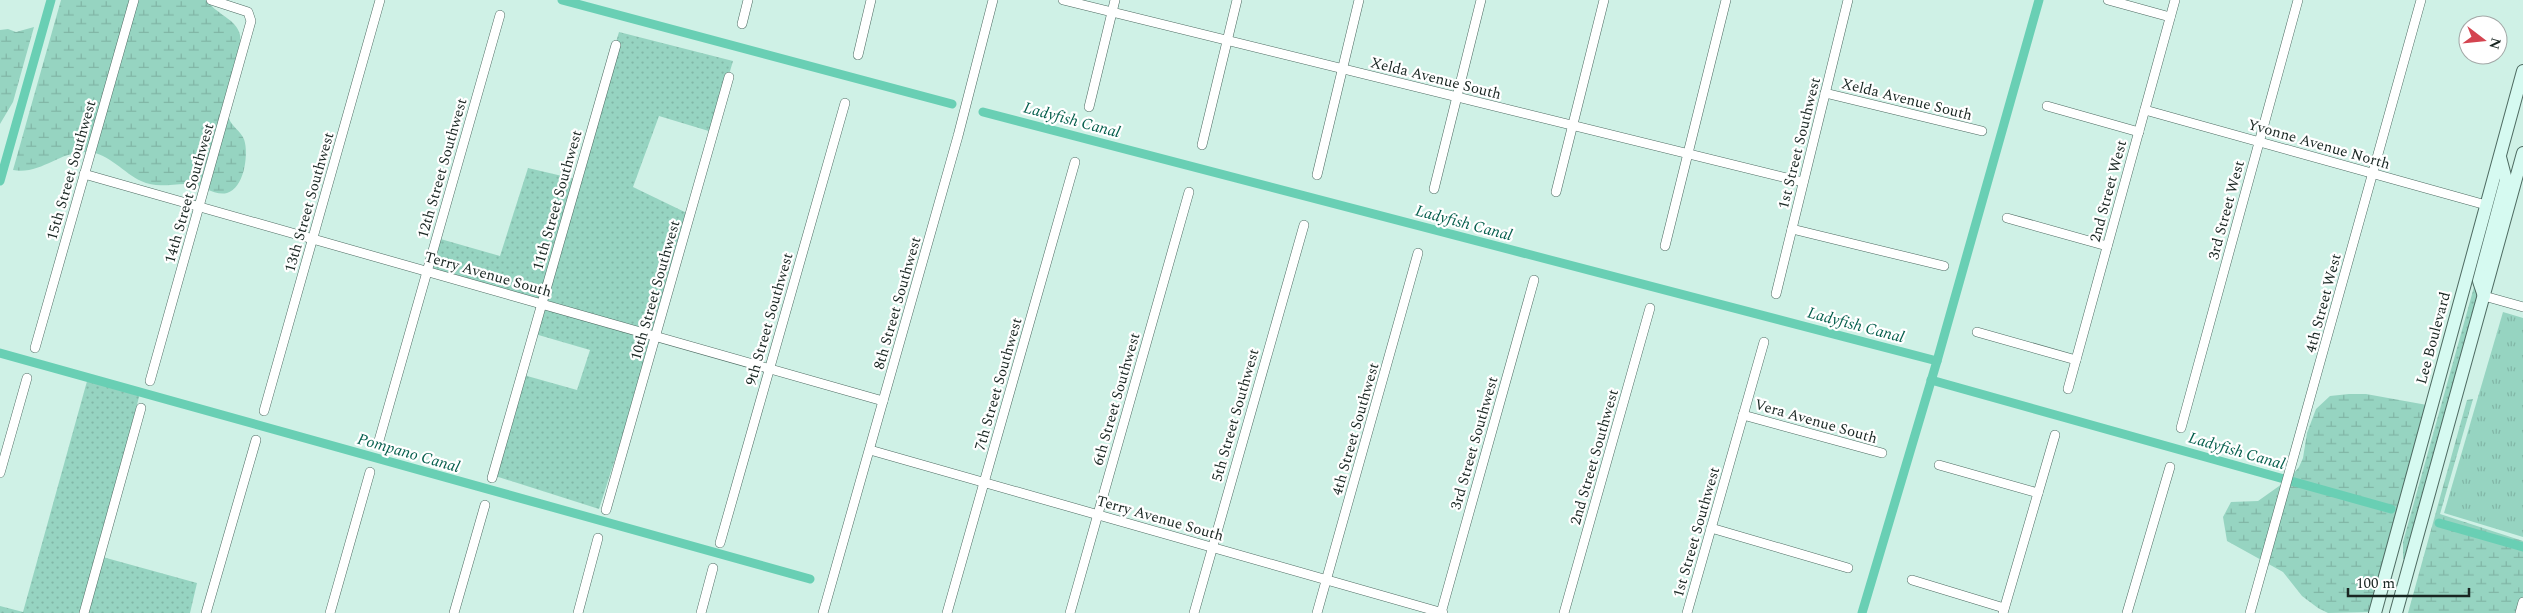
<svg xmlns="http://www.w3.org/2000/svg" width="2523" height="613" viewBox="0 0 2523 613" font-family="Spectral,serif">
	<defs>
		<pattern id="grass-dots" width="8" height="8" patternUnits="userSpaceOnUse" patternTransform="scale(1.25)"><rect width="8" height="8" fill="#96d4c1"/><path d="M2 2h.1M6 6h.1" fill="none" stroke="#81b6a6" stroke-width="1.8" stroke-linecap="round"/></pattern>
		<pattern id="wetland-marsh" width="20" height="14" patternUnits="userSpaceOnUse" patternTransform="scale(1.25)"><rect width="20" height="14" fill="#96d4c1"/><path d="M1 5h8M5 5V1M11 12h8M15 12V8" fill="none" stroke="#81b6a6"/></pattern>
		<pattern id="park-tufts" width="24" height="20" patternUnits="userSpaceOnUse" patternTransform="scale(1.25)"><rect width="24" height="20" fill="#96d4c1"/><path d="M3 7l-1-3M5 7V3M7 7l1-3M15 17l-1-3M17 17v-4M19 17l1-3" fill="none" stroke="#81b6a6"/></pattern>
	</defs>
	<rect width="100%" height="100%" fill="#cff1e6"/>
	<!-- grass -->
	<g fill="url(#grass-dots)">
		<path d="M619 32 733 61 712 132 659 116 633 187 693 216 599 509 489 474 520 374 577 390 590 350 535 334 543 304 424 270 437 238 500 256 528 168 575 179Z"/>
		<path d="M2474 287 2478 294 2405 559H2403V542Z"/>
		<path d="M89 374 141 389 99 556 197 583 190 613H0V606L23 612Z"/>
	</g>
	<!-- wetland -->
	<g fill="url(#wetland-marsh)">
		<path d="M61 0H207C215 14 237 19 240 35 245 64 219 93 230 121 234 128 244 134 245 143 248 157 244 188 227 193 215 196 202 185 190 184 173 183 157 189 141 181 125 174 108 153 89 152 59 150 42 175 13 170Z"/>
		<path d="M34 27 13 102 0 124V30L8 29 16 32Z"/>
		<path d="M2349 394H2366L2427 405 2370 612 2328 613 2318 608 2302 596 2283 572 2227 541 2223 517 2231 502 2258 501 2289 479 2299 467 2303 458 2307 433 2316 409 2330 396Z"/>
		<path d="M2473 399 2440 514 2523 541V613H2408L2467 400Z"/>
	</g>
	<!-- park -->
	<path fill="url(#park-tufts)" d="M2503 312 2523 318V537L2444 513Z"/>
	<g fill="none" stroke-linecap="round" stroke-linejoin="round">
		<!-- canal -->
		<g stroke="#69cfb4" stroke-width="9">
			<path d="M562 0 952 104"/>
			<path d="M983 112 1937 361"/>
			<path d="M0 181 51 0"/>
			<path d="M0 353 810 579"/>
			<path d="M1931 380 2391 509"/>
			<path d="M2439 523 2523 547"/>
			<path d="M1862 613 1937 361 2039 0"/>
		</g>
		<!-- street casing -->
		<g stroke="#4d6a61" stroke-width="10">
			<g id="street">
				<path d="M1063 0 1803 182"/>
				<path d="M2108 0 2170 17"/>
				<path d="M742 24 748 0"/>
				<path d="M858 55 871 0"/>
				<path d="M1825 93 1982 131"/>
				<path d="M2047 106 2139 132"/>
				<path d="M1089 107 1115 0"/>
				<path d="M2145 110 2486 205"/>
				<path d="M1202 145 1237 0"/>
				<path d="M84 174 883 401"/>
				<path d="M1317 175 1359 0"/>
				<path d="M1434 189 1481 0"/>
				<path d="M1556 192 1604 0"/>
				<path d="M2007 218 2107 246"/>
				<path d="M1792 229 1944 266"/>
				<path d="M1665 246 1726 0"/>
				<path d="M1776 294 1848 0"/>
				<path d="M2484 296 2523 307"/>
				<path d="M1977 332 2076 360"/>
				<path d="M35 348 134 0"/>
				<path d="M150 381 251 21 248 12 211 0"/>
				<path d="M2068 389 2175 0"/>
				<path d="M264 411 380 0"/>
				<path d="M1743 415 1882 453"/>
				<path d="M2181 428 2298 0"/>
				<path d="M378 444 500 15"/>
				<path d="M870 450 1443 613"/>
				<path d="M1939 465 2038 493"/>
				<path d="M0 473 27 378"/>
				<path d="M492 478 616 45"/>
				<path d="M606 510 729 77"/>
				<path d="M1711 528 1848 568"/>
				<path d="M720 543 845 103"/>
				<path d="M1912 580 2004 608"/>
				<path d="M84 613 141 408"/>
				<path d="M206 613 256 440"/>
				<path d="M330 613 370 472"/>
				<path d="M454 613 485 505"/>
				<path d="M578 613 598 538"/>
				<path d="M701 613 713 568"/>
				<path d="M823 613 958 136 993 0"/>
				<path d="M947 613 1075 162"/>
				<path d="M1070 613 1189 192"/>
				<path d="M1194 613 1304 225"/>
				<path d="M1317 613 1418 253"/>
				<path d="M1441 613 1534 280"/>
				<path d="M1564 613 1650 308"/>
				<path d="M1687 613 1764 342"/>
				<path d="M2003 613 2055 435"/>
				<path d="M2127 613 2170 467"/>
				<path d="M2250 613 2421 0"/>
				<path d="M2520 613 2523 602"/>
			</g>
		</g>
		<!-- secondary casing -->
		<g stroke="#4d6a61" stroke-width="14">
			<g id="secondary">
				<path d="M2484 296 2479 281 2506 180 2500 157"/>
				<path d="M2375 613 2523 71"/>
				<path d="M2396 613 2523 153"/>
			</g>
		</g>
		<!-- street -->
		<use href="#street" stroke="#fff" stroke-width="9"/>
		<!-- secondary -->
		<use href="#secondary" stroke="#d6faf1" stroke-width="12"/>
	</g>
	<g text-anchor="middle" stroke-width="4.5" stroke-linejoin="round" paint-order="stroke">
		<!-- street labels -->
		<g font-size="15" fill="#192622" stroke="#fff">
			<text transform="translate(1436 78) rotate(14)" y="5">Xelda Avenue South</text>
			<text transform="translate(1907 99) rotate(14)" y="5">Xelda Avenue South</text>
			<text transform="translate(1799 143) rotate(-76)" y="5">1st Street Southwest</text>
			<text transform="translate(2319 144) rotate(16)" y="5">Yvonne Avenue North</text>
			<text transform="translate(442 168) rotate(-74)" y="5">12th Street Southwest</text>
			<text transform="translate(71 170) rotate(-74)" y="5">15th Street Southwest</text>
			<text transform="translate(2108 191) rotate(-75)" y="5">2nd Street West</text>
			<text transform="translate(189 193) rotate(-74)" y="5">14th Street Southwest</text>
			<text transform="translate(557 200) rotate(-74)" y="5">11th Street Southwest</text>
			<text transform="translate(309 202) rotate(-74)" y="5">13th Street Southwest</text>
			<text transform="translate(2226 210) rotate(-75)" y="5">3rd Street West</text>
			<text transform="translate(488 274) rotate(16)" y="5">Terry Avenue South</text>
			<text transform="translate(655 290) rotate(-74)" y="5">10th Street Southwest</text>
			<text transform="translate(897 303) rotate(-74)" y="5">8th Street Southwest</text>
			<text transform="translate(2323 303) rotate(-75)" y="5">4th Street West</text>
			<text transform="translate(769 319) rotate(-74)" y="5">9th Street Southwest</text>
			<text transform="translate(2433 338) rotate(-75)" y="5">Lee Boulevard</text>
			<text transform="translate(998 384) rotate(-74)" y="5">7th Street Southwest</text>
			<text transform="translate(1116 399) rotate(-74)" y="5">6th Street Southwest</text>
			<text transform="translate(1235 415) rotate(-74)" y="5">5th Street Southwest</text>
			<text transform="translate(1816 421) rotate(16)" y="5">Vera Avenue South</text>
			<text transform="translate(1355 429) rotate(-74)" y="5">4th Street Southwest</text>
			<text transform="translate(1474 443) rotate(-74)" y="5">3rd Street Southwest</text>
			<text transform="translate(1594 457) rotate(-74)" y="5">2nd Street Southwest</text>
			<text transform="translate(1160 518) rotate(16)" y="5">Terry Avenue South</text>
			<text transform="translate(1696 532) rotate(-74)" y="5">1st Street Southwest</text>
		</g>
		<!-- water labels -->
		<g font-size="16" font-style="italic" fill="#065f4d" stroke="#fff">
			<text transform="translate(1072 119) rotate(15)" y="6">Ladyfish Canal</text>
			<text transform="translate(1464 222) rotate(15)" y="6">Ladyfish Canal</text>
			<text transform="translate(1856 324) rotate(15)" y="6">Ladyfish Canal</text>
			<text transform="translate(2237 450) rotate(16)" y="6">Ladyfish Canal</text>
			<text transform="translate(409 452) rotate(16)" y="6">Pompano Canal</text>
		</g>
	</g>
	<!-- north arrow -->
	<g transform="translate(2483 40) rotate(106)"><circle r="24" fill="#ffffff" stroke="#a3a8a7"/>
	<path d="M0-4L9 19L0 12L-9 19Z" fill="#d44450"/>
	<text y="-8" font-size="14" font-weight="bold" text-anchor="middle" fill="#192622">N</text>
	</g>
	<!-- scale -->
	<path d="M2348 588v8h121v-8" fill="none" stroke="#192622" stroke-width="2.5"/>
	<text x="2356" y="588" font-size="15" fill="#192622" stroke="#ffffff" stroke-width="4" paint-order="stroke">100 m</text>
</svg>
